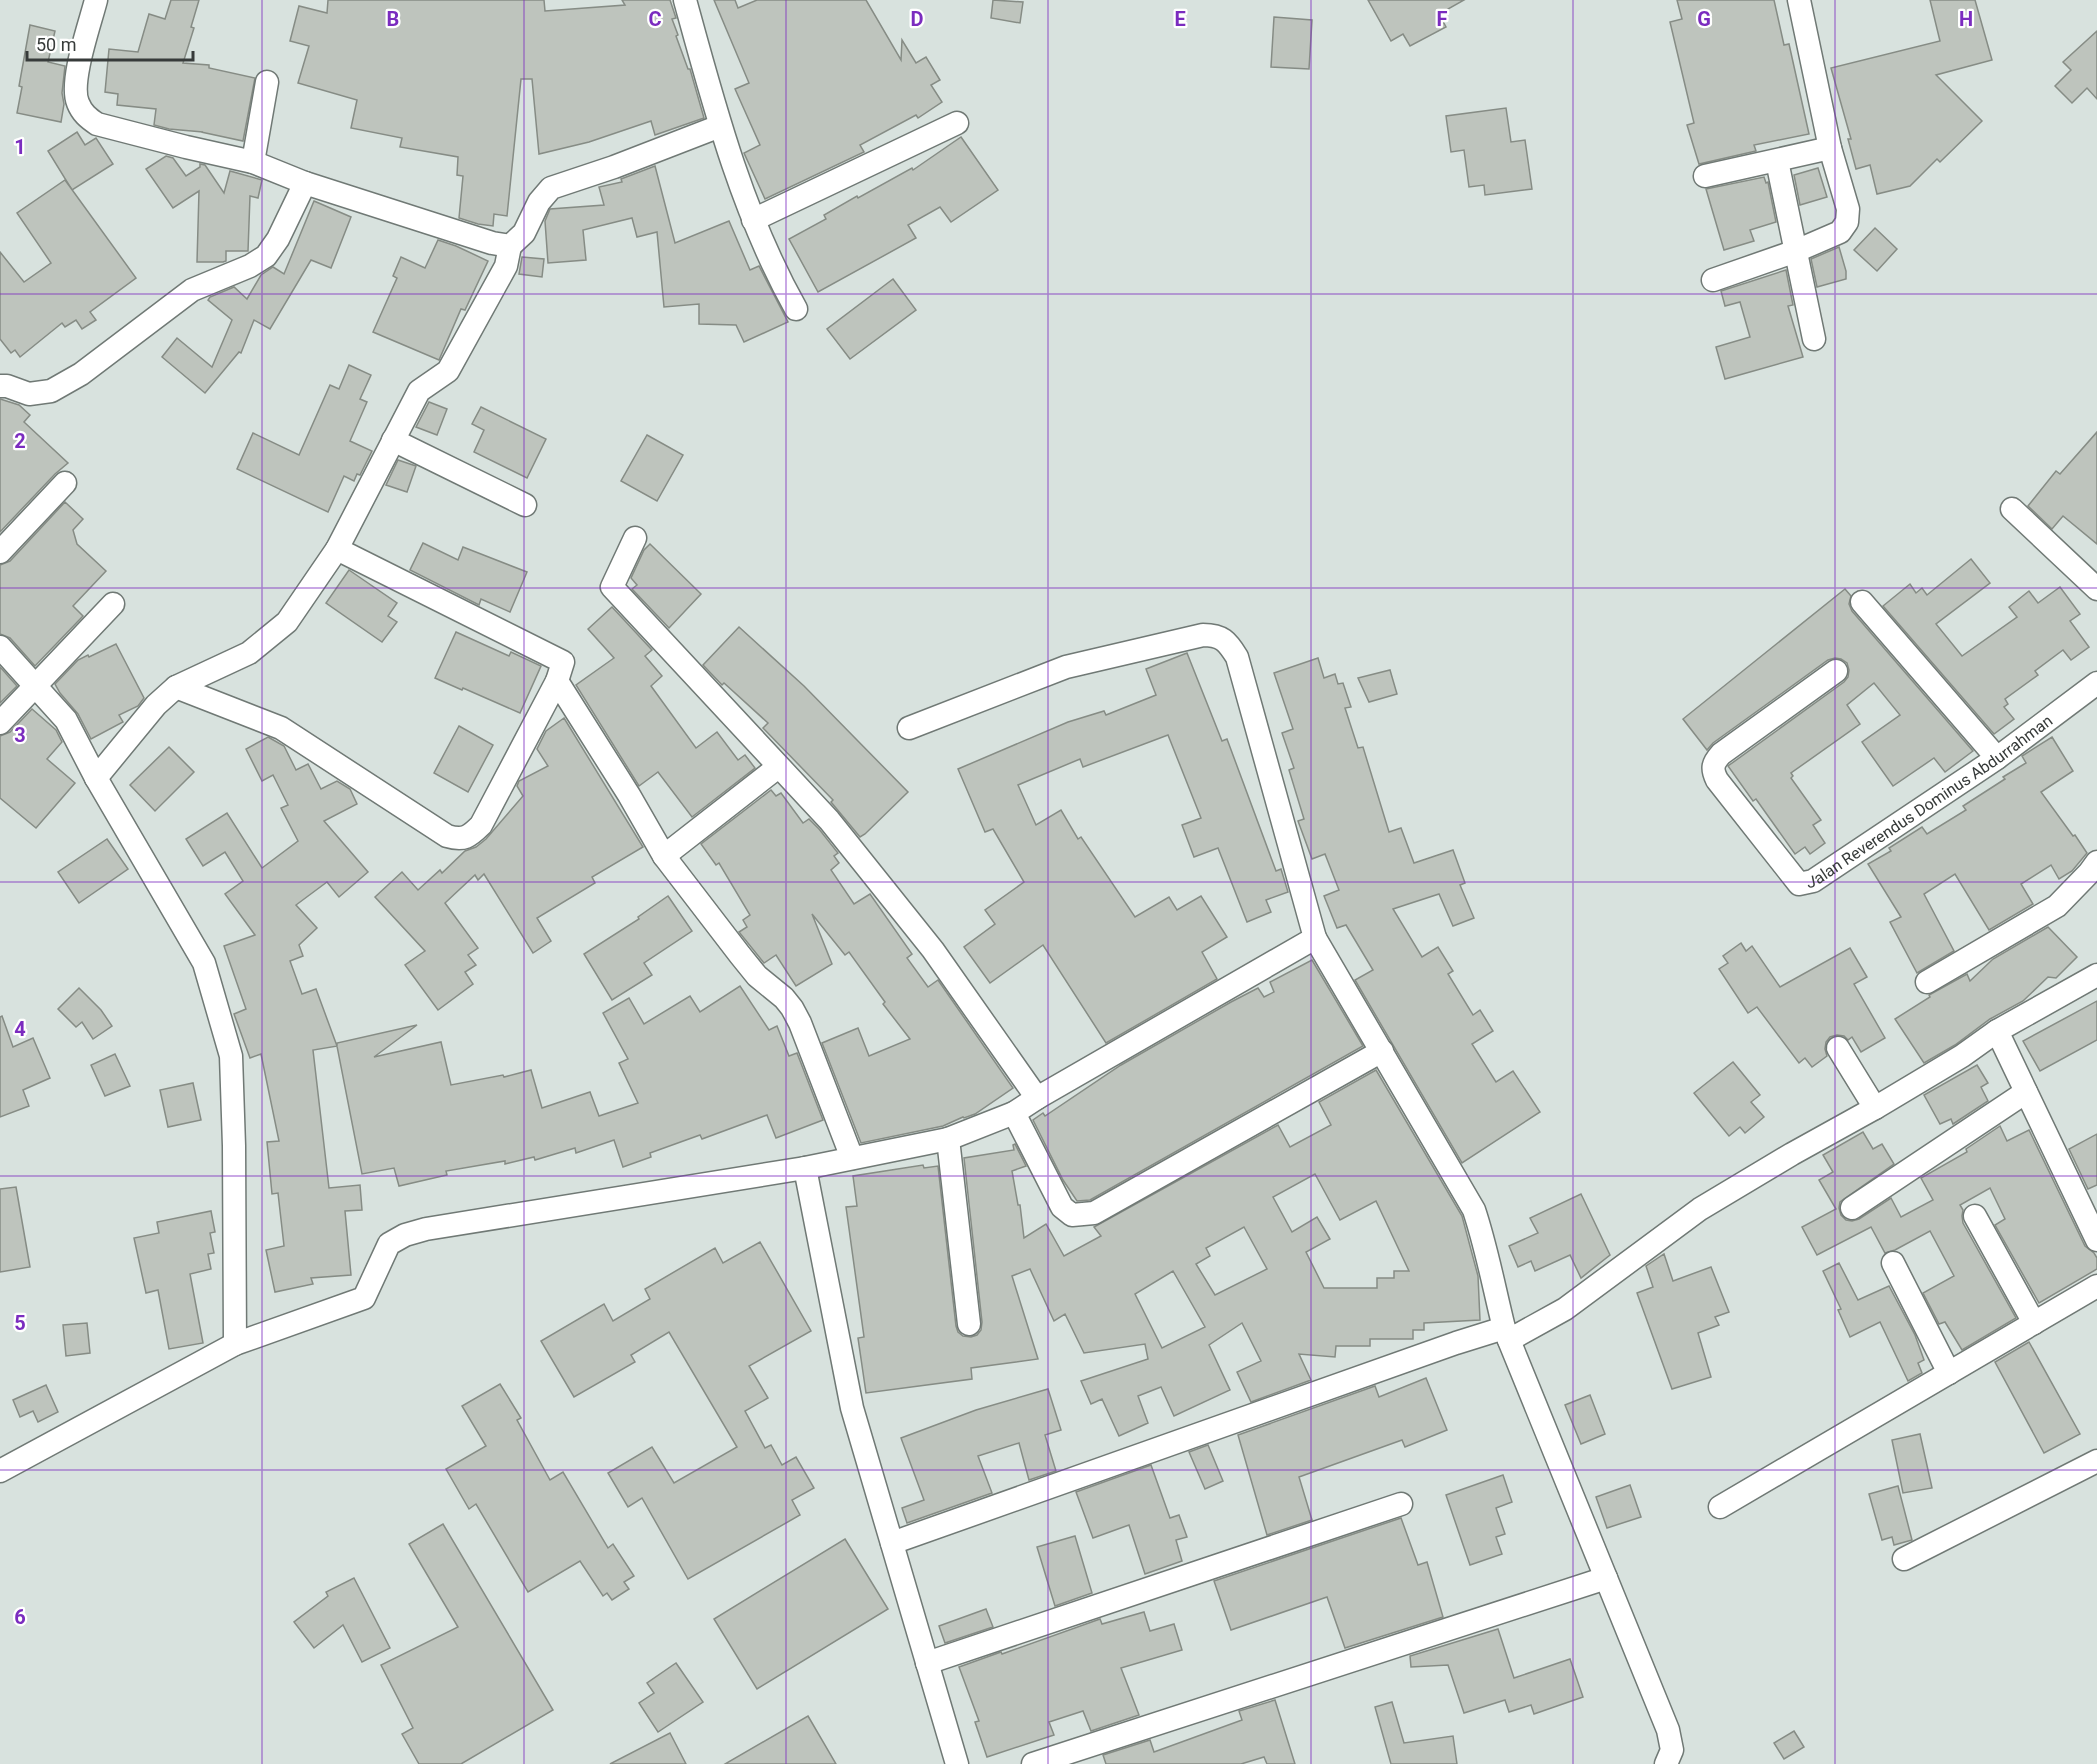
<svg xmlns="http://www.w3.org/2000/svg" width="2097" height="1764" viewBox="0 0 2097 1764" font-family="Roboto,sans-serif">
	<rect width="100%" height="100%" fill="#d8e2de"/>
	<!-- building -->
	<g fill="#bec4bd" stroke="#868c85" stroke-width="1.5" fill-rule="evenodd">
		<path d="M171 0H199L191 27 194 28 183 63 209 65V68L255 78 243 141 201 132H203L169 129 154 125 156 109 117 105 118 94 105 92 109 49 138 52 149 14 165 19Z"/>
		<path d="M328 0H544L545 11 625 5 622 0H670L676 18 672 19 678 35 676 36 688 69H690L704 118 655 135 651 121 589 142 539 154 532 79H521L507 216 494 214 493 226 478 224 459 218 463 176 457 175 458 157 400 147 402 138 351 128 357 100 298 83 309 46 290 41 299 6 327 13Z"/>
		<path d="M714 0H735L738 8 757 0H866L901 60 902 40 916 63 926 57 940 80 931 85 942 102 918 118 916 115 860 145 864 152 765 199 744 153 760 145 735 89 749 83Z"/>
		<path d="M993 0 1023 2 1020 23 991 18Z"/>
		<path d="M1368 0H1464L1439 14 1446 27 1410 46 1403 34 1391 41Z"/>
		<path d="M1677 0H1774L1784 45 1789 44 1809 134 1754 145 1756 151 1699 164 1687 125 1694 123 1670 22 1682 19Z"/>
		<path d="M1930 0H1975L1992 60 1936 75 1982 121 1940 162 1937 159 1910 186 1877 194 1870 165 1856 169 1848 139H1851L1831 68 1940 41Z"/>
		<path d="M1274 17 1312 20 1309 69 1271 67Z"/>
		<path d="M30 25 55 31 48 62 65 66 62 93 64 104 61 122 17 113 22 87 19 86Z"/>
		<path d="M2097 31V99L2087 88 2072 103 2055 86 2071 70 2063 62Z"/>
		<path d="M1506 108 1511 142 1525 140 1532 189 1485 195 1484 185 1469 187 1464 150 1451 152 1446 116Z"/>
		<path d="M77 132 85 145 96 138 113 164 72 190 48 151Z"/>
		<path d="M961 137 998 190 951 222 940 207 908 225 916 238 818 292 789 239 826 219 824 215 857 196 858 198 912 168 913 170Z"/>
		<path d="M166 156 173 158 186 176 200 167V164L205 165 224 193 230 171 262 180 258 198 250 196 248 251H226V261L223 262H197L199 191 173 208 146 169Z"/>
		<path d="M655 166 675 243 729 221 750 270 759 266 788 322 744 342 736 325 699 324V304L664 307 657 232 637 237 632 218 583 230 586 260 548 263 545 221 550 209 604 205 599 187 622 182 621 179Z"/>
		<path d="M1818 168 1827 197 1800 205 1794 175Z"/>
		<path d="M1764 177 1766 183 1768 182 1776 222 1750 230 1754 241 1724 250 1706 189Z"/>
		<path d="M65 180 136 278 90 312 96 320 82 329 76 320 65 327 62 323 20 357 15 350 11 353 0 339V252L24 282 51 263 17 213Z"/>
		<path d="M314 201 351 217 331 268 311 260 270 329 254 320 241 353 239 352 205 393 162 357 177 338 212 367 232 320 208 300 210 297 234 287 247 299 261 275 273 267 284 274Z"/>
		<path d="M1875 228 1897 249 1877 271 1854 250Z"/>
		<path d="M438 240 456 246 488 261 465 310 461 309 439 360 373 332 397 278 393 276 401 257 425 268Z"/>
		<path d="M1839 247 1846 271V279L1817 287 1811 259Z"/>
		<path d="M522 257 544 259 542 277 519 274Z"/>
		<path d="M1786 270 1793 305 1788 306 1803 357 1725 379 1716 347 1750 337 1740 302 1725 306 1721 291Z"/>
		<path d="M893 279 916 310 850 359 827 329Z"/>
		<path d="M349 365 371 375 360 399 367 402 350 441 372 451 360 475 357 474 354 481 344 476 328 512 237 469 253 433 299 455 330 385 339 389Z"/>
		<path d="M0 399 19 405 30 415 24 422 68 463 55 474 0 532Z"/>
		<path d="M429 402 447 409 437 435 416 427Z"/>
		<path d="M481 407 546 439 527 478 474 452 484 430 472 424Z"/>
		<path d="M2097 432V544L2063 516 2052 529 2028 506 2056 471 2060 474Z"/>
		<path d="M647 435 683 455 657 501 621 481Z"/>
		<path d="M398 460 416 466 407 492 386 485Z"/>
		<path d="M65 502 83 519 73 530 77 544 106 571 73 606 83 616 35 666 10 638 0 634V565L10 561Z"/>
		<path d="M423 543 458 560 463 547 527 572 510 612 481 599 479 605 410 570Z"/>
		<path d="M650 544 701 594 669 628 632 589 637 585 631 578 644 550Z"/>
		<path d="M1971 559 1990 583 1936 624 1962 656 2017 617 2009 607 2029 591 2038 603 2060 587 2080 614 2070 621 2089 647 2071 660 2063 650 2035 671 2038 675 2005 699 2008 704 2004 707 2014 719 1994 734 1883 606 1910 584 1916 593 1922 588 1927 595Z"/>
		<path d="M349 570 397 603 388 616 397 622 382 642 326 603Z"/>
		<path d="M1845 589 1851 596 1849 604 1852 611 1973 751 1945 772 1934 758 1893 786 1862 742 1900 715 1874 683 1847 705 1860 724 1791 773 1793 776 1791 778 1821 820 1813 825 1825 843 1810 854 1805 847 1795 854 1756 799 1753 801 1728 766 1844 682 1848 677 1849 670 1847 663 1841 659 1835 658 1828 660 1713 743 1707 750 1683 719Z"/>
		<path d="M612 607 652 650 645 656 662 676 651 686 696 748 717 732 738 760 745 755 755 768 692 817 658 772 639 786 576 685 614 658 588 629Z"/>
		<path d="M739 627 804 686 908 792 865 834 860 837 831 802 833 800 763 728 768 723 724 683 722 685 703 665Z"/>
		<path d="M456 632 509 656 511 652 541 666 520 713 463 688 462 690 435 678Z"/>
		<path d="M116 644 144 698 138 706 119 715 123 722 91 739 78 714 60 693 55 684 78 660 88 655 89 657Z"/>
		<path d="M1187 653 1222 741 1227 739 1276 871 1281 869 1288 892 1266 900 1271 912 1247 922 1218 848 1194 857 1182 825 1201 818 1168 735 1083 767 1080 759 1018 785 1036 825 1061 810 1078 839 1081 837 1135 917 1169 897 1177 910 1201 896 1227 937 1202 952 1217 979 1106 1043 1043 945 990 983 964 947 995 924 985 910 1024 882 993 829 985 832 958 769 1068 722 1104 711 1106 715 1156 695 1146 669Z"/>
		<path d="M1318 658 1324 678 1335 674 1338 684 1343 683 1351 707 1345 708 1358 748 1363 747 1389 832 1401 828 1414 863 1453 850 1465 883 1460 885 1474 918 1453 926 1439 894 1393 909 1422 957 1438 947 1453 971 1448 974 1473 1015 1480 1010 1493 1031 1472 1044 1496 1082 1513 1071 1540 1112 1462 1163 1355 980 1373 970 1346 925 1337 928 1324 896 1339 890 1325 854 1312 859 1298 821 1304 819 1289 770 1294 768 1282 733 1293 729 1274 673Z"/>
		<path d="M0 667 17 686 0 703Z"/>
		<path d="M1390 670 1397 694 1369 702 1358 678Z"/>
		<path d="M32 709 56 730 62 742 47 759 75 783 36 828 0 798V736L10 732Z"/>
		<path d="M564 718 643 847 592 877 595 883 537 918 551 941 533 953 484 874 478 880 475 875 445 903 478 948 468 955 476 965 465 972 473 984 438 1010 405 965 425 951 375 897 402 872 418 890 440 870 442 873 465 851 476 847 486 839 523 796 517 786 519 781 548 766 537 749 546 731Z"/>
		<path d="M459 726 493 745 468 792 434 773Z"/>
		<path d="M268 737 284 746 296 770 308 764 321 789 337 781 350 789 357 804 324 821 368 872 339 897 327 882 296 905 317 928 299 945 303 956 290 961 302 994 316 989 337 1046V1043L417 1025 374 1057 441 1042 451 1085 503 1075 504 1077 531 1070 542 1108 590 1092 599 1116 638 1103 619 1063 628 1059 603 1013 629 998 644 1024 690 996 700 1012 740 986 769 1030 777 1026 789 1056 797 1053 823 1120 776 1138 767 1115 702 1139 700 1135 650 1153 651 1157 623 1167 614 1140 576 1153 575 1148 535 1160 534 1157 505 1164V1161L446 1171 447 1175 399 1186 394 1168 362 1174 337 1046 313 1050 329 1188 360 1185 362 1210 345 1211 351 1275 311 1278 313 1284 275 1292 266 1250 284 1246 278 1193 272 1194 267 1142 279 1141 261 1054 250 1058 234 1014 246 1009 224 946 255 935 225 894 243 881 225 852 203 866 186 839 227 813 262 868 298 841 281 808 288 805 273 775 262 781 246 749Z"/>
		<path d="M2052 737 2073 771 2041 792 2073 836 2075 835 2087 853 2072 871 2059 879 2051 865 2021 884 2033 904 1989 930 1955 874 1924 894 1954 951 1917 973 1890 922 1901 917 1868 864 1891 851 1889 848 1922 827 1927 834 1966 810 1963 806 2005 779 2003 777 2026 763 2022 756Z"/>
		<path d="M169 747 194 772 155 811 130 785Z"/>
		<path d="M771 790 776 796 781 793 803 823 809 819 819 829 838 853 834 856 839 863 831 870 854 904 870 894 912 954 907 958 928 987 938 980 1013 1088 975 1114 964 1118 963 1117 943 1126 861 1143 822 1043 858 1028 869 1056 910 1039 883 1004 885 1002 849 952 845 955 812 914 832 964 796 986 776 955 764 963 739 932 747 927 743 920 750 915 719 863 716 865 701 844Z"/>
		<path d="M107 839 128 869 79 903 58 872Z"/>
		<path d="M668 896 692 931 644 963 652 975 612 1000 584 954 639 919 638 917Z"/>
		<path d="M2048 927 2077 957 2056 978 2048 977 2023 1001 1990 1019 1955 1045 1924 1063 1895 1019 1930 997 1929 995 1967 974 1970 981 1993 959Z"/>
		<path d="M1741 943 1746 951 1752 946 1780 987 1850 948 1867 977 1854 984 1885 1038 1861 1052 1852 1037 1848 1040 1844 1036 1837 1035 1830 1037 1826 1042 1825 1049 1827 1056 1812 1067 1805 1058 1799 1063 1757 1007 1748 1013 1719 969 1728 963 1723 956Z"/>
		<path d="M1312 960 1363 1046 1090 1200 1077 1201 1063 1180 1033 1120 1043 1113 1045 1116 1121 1065 1231 1002 1258 988 1264 997 1274 992 1270 982Z"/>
		<path d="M79 988 101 1010 112 1026 93 1039 82 1022 76 1027 58 1009Z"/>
		<path d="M2097 1001V1040L2040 1071 2023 1041Z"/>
		<path d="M2 1016 13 1047 33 1038 50 1078 23 1090 29 1106 0 1117V1017Z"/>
		<path d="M115 1054 130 1086 105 1096 91 1065Z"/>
		<path d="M1733 1062 1760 1095 1751 1102 1764 1117 1745 1133 1740 1127 1729 1136 1694 1093Z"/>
		<path d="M1977 1065 1988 1083 1981 1087 1988 1101 1953 1124 1951 1119 1940 1124 1924 1095Z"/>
		<path d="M1376 1070 1462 1216 1478 1276 1480 1320 1424 1323V1330H1413V1339H1370V1346H1336L1335 1357 1299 1354 1311 1380 1251 1402 1237 1372 1261 1361 1242 1323 1209 1345 1230 1390 1174 1416 1161 1387 1138 1396 1148 1423 1119 1436 1102 1399 1091 1404 1081 1381 1148 1359 1145 1344 1084 1353 1065 1314 1054 1321 1030 1269 1012 1276 1038 1359 971 1368 972 1379 866 1393 858 1338 864 1337 846 1207 857 1206 853 1176 923 1165 924 1168 938 1166 956 1326 958 1332 963 1336 971 1337 977 1335 981 1330 982 1322 964 1158 1014 1150 1013 1145 1015 1144 1026 1166 1012 1171 1018 1205H1020L1024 1238 1046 1224 1064 1256 1101 1236 1094 1227 1278 1125 1290 1147 1331 1125 1319 1102ZM1315 1174 1340 1220 1376 1201 1409 1271H1394V1278H1377V1288H1324L1306 1252 1330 1239 1317 1217 1292 1232 1273 1197ZM1244 1227 1267 1269 1215 1295 1196 1264 1210 1256 1206 1248ZM1173 1271 1205 1327 1162 1348 1135 1294Z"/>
		<path d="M193 1083 201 1120 168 1127 160 1090Z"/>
		<path d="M2000 1126 2007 1141 2029 1130 2085 1246 2094 1253 2097 1258V1269L2039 1303 1995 1225 2005 1219 1990 1188 1960 1205 1963 1210 1962 1216 1963 1223 2016 1318 1962 1350 1945 1322 1939 1324 1923 1293 1954 1276 1930 1231 1895 1250 1885 1253 1871 1227 1817 1255 1802 1227 1836 1209 1819 1180 1833 1172 1823 1155 1863 1132 1873 1149 1882 1144 1894 1164 1840 1202 1839 1208 1841 1215 1846 1220 1852 1221 1859 1219 1891 1198 1901 1217 1933 1200 1921 1178 1967 1152 1966 1149Z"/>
		<path d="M2097 1134V1185L2088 1189 2069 1149Z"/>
		<path d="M16 1187 30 1267 0 1272V1189Z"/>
		<path d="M1581 1194 1610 1255 1581 1278 1570 1255 1535 1271 1531 1261 1518 1267 1509 1246 1538 1233 1530 1218Z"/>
		<path d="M211 1211 215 1232 210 1233 214 1253 208 1254 211 1269 190 1274 203 1343 169 1349 158 1290 146 1293 134 1238 159 1233 157 1222Z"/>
		<path d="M760 1242 811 1331 749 1366 768 1398 745 1411 765 1448 771 1445 782 1465 796 1457 814 1488 792 1500 800 1515 688 1579 642 1498 628 1507 608 1473 652 1447 674 1483 737 1447 669 1332 631 1355 635 1362 574 1397 541 1341 604 1304 613 1321 650 1299 645 1289 715 1248 723 1263Z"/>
		<path d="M1664 1254 1673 1281 1711 1267 1729 1312 1715 1317 1719 1325 1698 1333 1711 1377 1672 1389 1637 1293 1653 1287 1646 1266Z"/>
		<path d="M1839 1263 1858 1300 1889 1286 1915 1335 1924 1360 1918 1363 1922 1373 1908 1381 1880 1322 1850 1337 1838 1310 1841 1309 1823 1271Z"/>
		<path d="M87 1323 90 1353 66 1356 63 1325Z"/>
		<path d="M2029 1342 2080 1434 2044 1453 1995 1362Z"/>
		<path d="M1426 1378 1447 1430 1405 1447 1402 1440 1299 1477 1312 1520 1267 1535 1238 1435 1375 1386 1379 1397Z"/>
		<path d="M500 1384 521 1418 517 1420 550 1480 563 1472 608 1548 613 1544 634 1576 624 1582 629 1589 612 1600 607 1593 603 1596 580 1561 528 1592 476 1504 469 1509 446 1469 486 1446 462 1406Z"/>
		<path d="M46 1385 58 1412 38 1422 33 1411 20 1417 13 1400Z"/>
		<path d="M1048 1389 1061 1430 1045 1435 1056 1471 1029 1480 1019 1443 978 1456 992 1493 907 1523 902 1508 924 1500 901 1438 976 1410Z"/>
		<path d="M1590 1395 1605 1434 1581 1444 1565 1405Z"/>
		<path d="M1920 1434 1932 1488 1903 1493 1892 1440Z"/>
		<path d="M1208 1445 1223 1481 1205 1489 1189 1452Z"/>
		<path d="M1151 1465 1170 1518 1179 1515 1187 1537 1176 1540 1182 1561 1145 1574 1129 1525 1093 1538 1076 1492Z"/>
		<path d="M1503 1475 1512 1502 1496 1508 1505 1534 1496 1537 1502 1554 1470 1565 1446 1495Z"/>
		<path d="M1630 1485 1641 1517 1607 1528 1596 1497Z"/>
		<path d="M1898 1486 1912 1540 1894 1545 1892 1537 1882 1540 1869 1494Z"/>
		<path d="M1401 1518 1418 1565 1427 1562 1443 1617 1345 1648 1327 1597 1231 1630 1214 1581Z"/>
		<path d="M443 1524 553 1710 461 1764H419L402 1734 413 1728 381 1665 458 1627 409 1544Z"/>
		<path d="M1075 1536 1092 1593 1055 1606 1037 1547Z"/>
		<path d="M845 1539 888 1609 757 1689 714 1619Z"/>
		<path d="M354 1578 390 1648 362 1662 343 1625 314 1648 294 1622 328 1596 326 1592Z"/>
		<path d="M986 1609 993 1627 945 1643 939 1626Z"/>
		<path d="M1144 1612 1150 1631 1174 1624 1182 1650 1121 1668 1139 1715 1091 1731 1083 1711 1049 1722 1054 1735 987 1757 975 1722 979 1721 959 1667 1001 1652 1002 1654 1100 1619 1102 1624Z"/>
		<path d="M1498 1629 1514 1678 1570 1659 1583 1697 1534 1714 1531 1705 1509 1712 1505 1700 1464 1713 1448 1665 1411 1667 1410 1656Z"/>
		<path d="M676 1663 703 1702 658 1732 639 1703 654 1693 647 1683Z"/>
		<path d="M1275 1700 1295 1764H1267L1264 1757 1241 1764H1106L1103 1755 1150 1740 1154 1752 1242 1720 1239 1711Z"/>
		<path d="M1392 1702 1404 1743 1453 1736 1457 1764H1391L1375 1707Z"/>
		<path d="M808 1716 836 1764H725Z"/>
		<path d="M1794 1731 1804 1747 1784 1759 1774 1743Z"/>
		<path d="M670 1733 686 1764H610Z"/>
	</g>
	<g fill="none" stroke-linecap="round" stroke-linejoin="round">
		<!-- minor casing -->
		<g stroke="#707975" stroke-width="25">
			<g id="minor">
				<path d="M96 0C90 24 69 82 78 103 82 113 88 118 97 124L186 147 253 162 305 183 492 243 510 246 524 233 539 202 551 188 614 167 720 126"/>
				<path d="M685 0C714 106 742 213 796 309"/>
				<path d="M1777 161 1814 339"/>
				<path d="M253 162 267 82"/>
				<path d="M1705 176 1830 148"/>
				<path d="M753 220 957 123"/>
				<path d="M1713 280 1796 251 1840 232 1847 222 1848 209 1830 148 1799 0"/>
				<path d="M0 386H7L29 394 51 391 81 374 192 290 250 266 266 256 278 239 305 183"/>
				<path d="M393 440 525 505"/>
				<path d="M2012 509 2097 589"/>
				<path d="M635 538 612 587 829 820 933 950 1037 1098"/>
				<path d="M0 552 65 483"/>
				<path d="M1862 602 1997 758"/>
				<path d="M0 647 66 720 96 778 204 963 231 1056 234 1146 235 1344"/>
				<path id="s1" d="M1836 671 1721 754C1713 763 1711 768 1717 780L1799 884 1813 881 1997 758 2097 683"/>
				<path d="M557 681 629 795 664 856 740 955 757 976 784 998 792 1008 800 1023 852 1158"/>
				<path d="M176 687 281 728 447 836C464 841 469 837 481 825L557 681 563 662 337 549"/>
				<path d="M0 723 113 604"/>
				<path d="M96 778 156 705 176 687 249 653 287 622 337 549 419 391 448 371 506 266 510 246"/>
				<path d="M664 856 778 767"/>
				<path d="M1315 938 1474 1210C1487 1249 1494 1288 1504 1328L1668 1730 1672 1750 1666 1764"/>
				<path d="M1927 982 2057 906 2089 873 2097 862"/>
				<path d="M1997 1031 2097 1240"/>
				<path d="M1838 1048 1875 1108"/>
				<path d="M1014 1113 1062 1207 1072 1215 1094 1213 1382 1051"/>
				<path d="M948 1139 969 1324"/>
				<path d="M805 1168 852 1408 957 1764"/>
				<path d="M1852 1208 2026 1092"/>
				<path d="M1975 1216 2034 1323"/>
				<path d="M1893 1263 1949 1373"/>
				<path d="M1509 1340 1565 1309 1700 1209 1792 1154 1875 1108 1962 1056 1997 1031 2097 975"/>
				<path d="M0 1471 235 1344 364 1298 389 1244 405 1235 426 1229 805 1168 948 1139 1014 1113 1037 1098 1315 938 1237 657C1227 641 1222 635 1203 635L1066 667 909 728"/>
				<path d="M1720 1507 2097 1286"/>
				<path d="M892 1543 1456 1343 1504 1328"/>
				<path d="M1904 1559 2097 1461"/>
				<path d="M927 1663 1401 1504"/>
				<path d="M1033 1764 1606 1578"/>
			</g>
		</g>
		<!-- minor -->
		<use href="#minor" stroke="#fff" stroke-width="22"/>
	</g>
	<!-- grid -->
	<path fill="none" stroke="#7b2cbf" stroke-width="1.5" stroke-opacity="0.55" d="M262 0V1764M524 0V1764M786 0V1764M1048 0V1764M1311 0V1764M1573 0V1764M1835 0V1764M0 294H2097M0 588H2097M0 882H2097M0 1176H2097M0 1470H2097"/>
	<g text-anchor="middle" stroke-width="4.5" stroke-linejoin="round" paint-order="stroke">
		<!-- street labels -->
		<g font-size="16" fill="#373b3a" stroke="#fff">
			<text dy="6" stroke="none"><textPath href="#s1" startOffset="458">Jalan Reverendus Dominus Abdurrahman</textPath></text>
		</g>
	</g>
	<g font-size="20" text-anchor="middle" font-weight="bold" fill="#7b2cbf" stroke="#fff" stroke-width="4.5" stroke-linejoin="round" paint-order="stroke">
		<text x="393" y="26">B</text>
		<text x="655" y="26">C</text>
		<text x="917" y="26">D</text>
		<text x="1180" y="26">E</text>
		<text x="1442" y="26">F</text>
		<text x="1704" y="26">G</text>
		<text x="1966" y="26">H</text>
		<text x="20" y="154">1</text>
		<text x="20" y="448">2</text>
		<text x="20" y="742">3</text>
		<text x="20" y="1036">4</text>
		<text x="20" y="1330">5</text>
		<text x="20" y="1624">6</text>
	</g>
	<!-- scale -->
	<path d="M27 51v9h166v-9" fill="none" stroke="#373b3a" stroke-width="3"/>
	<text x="36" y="51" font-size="18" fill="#373b3a" stroke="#ffffff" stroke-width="4.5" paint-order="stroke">50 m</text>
</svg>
